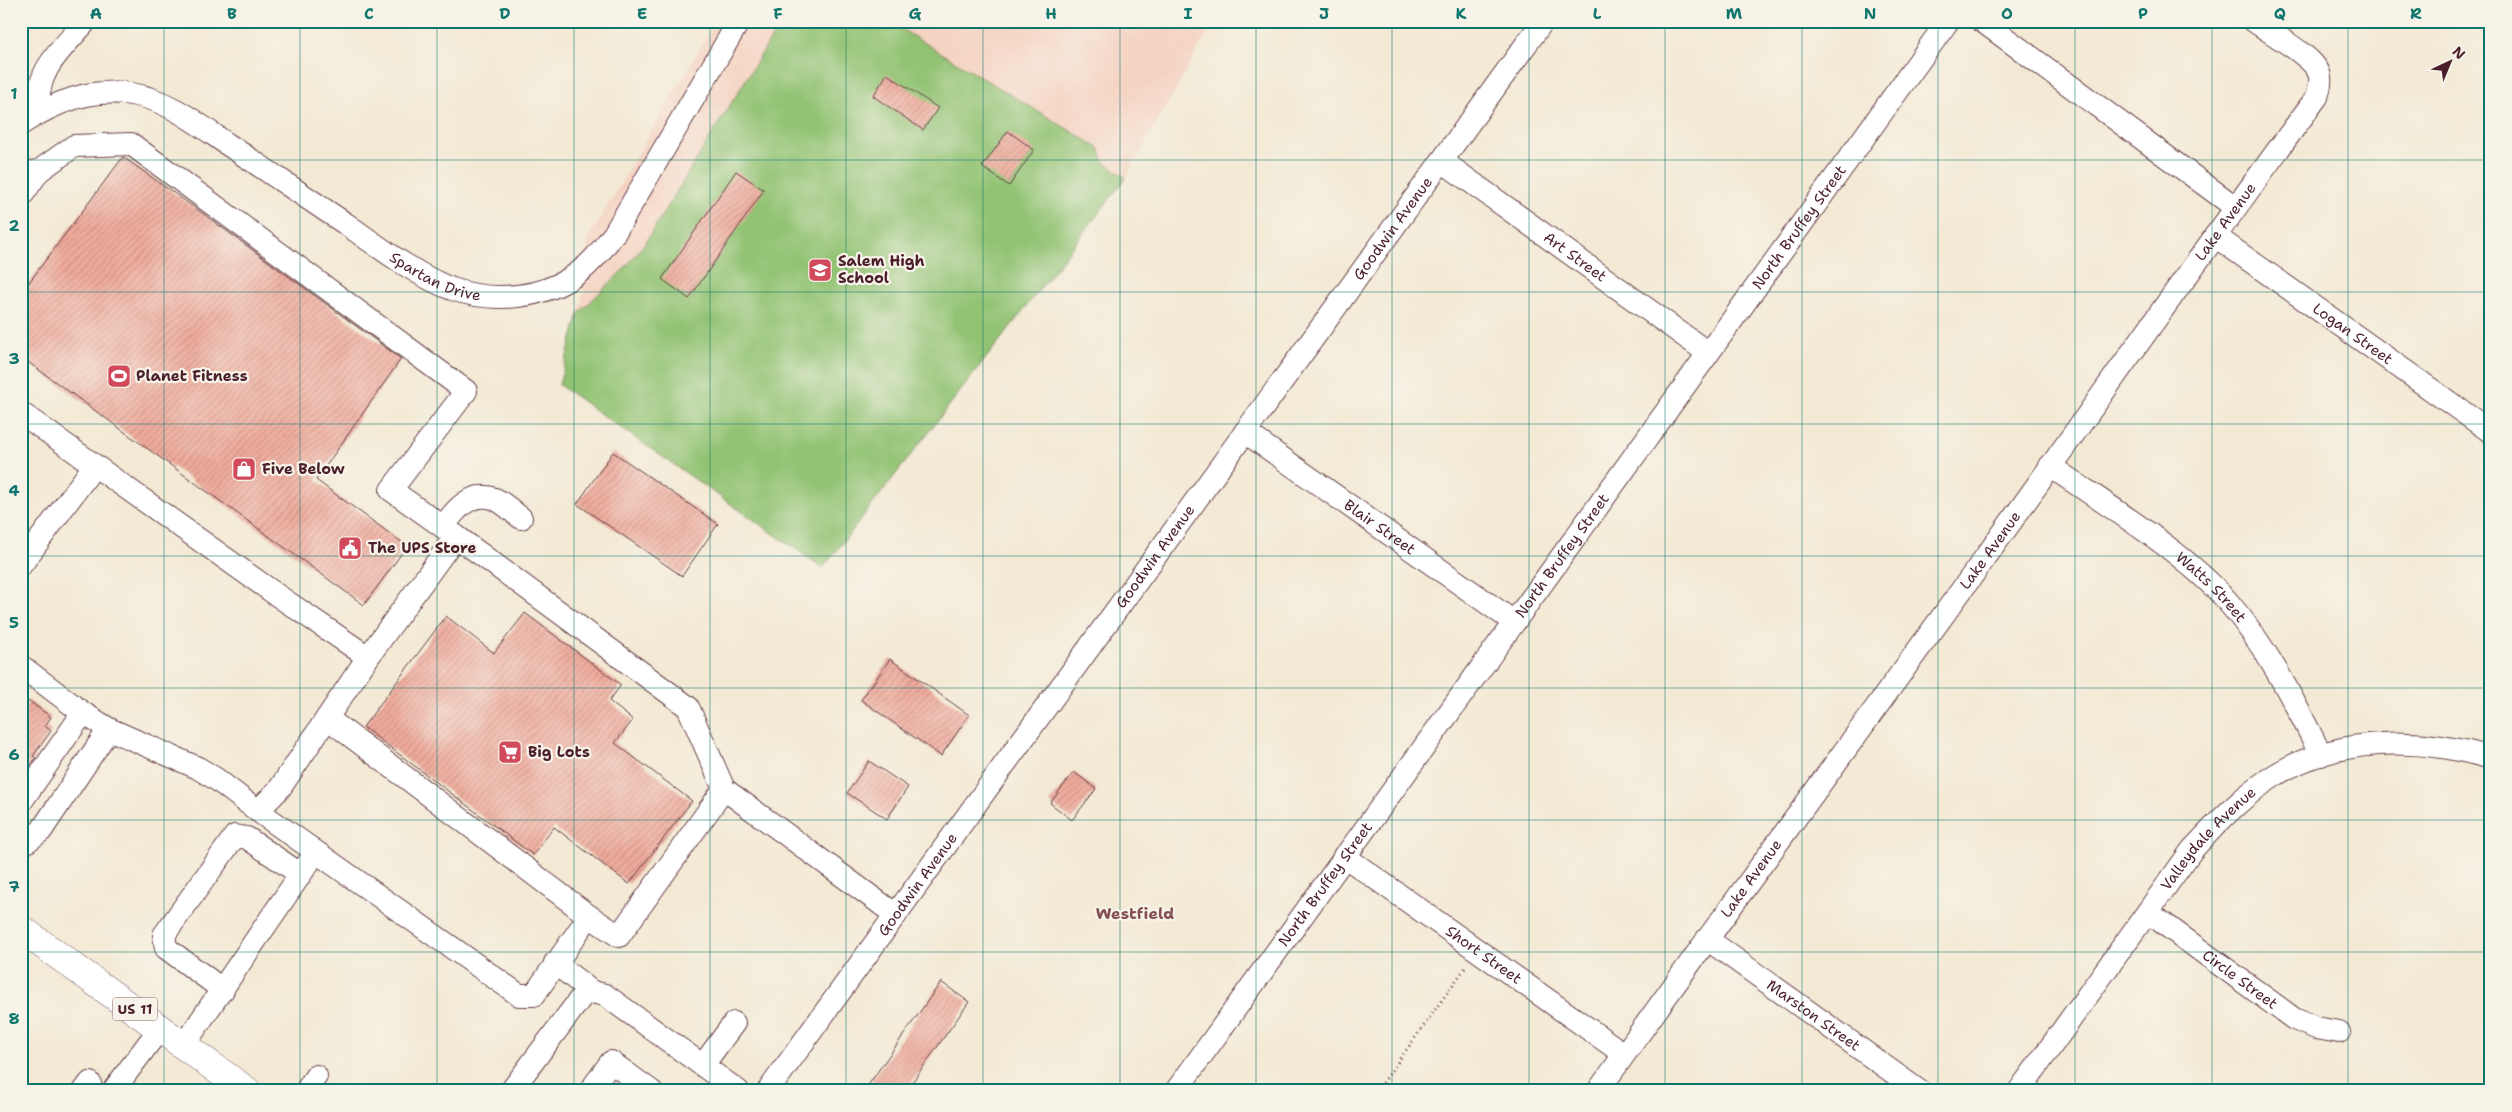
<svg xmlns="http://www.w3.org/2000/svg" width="2512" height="1112" viewBox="0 0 2512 1112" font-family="'Shantell Sans',sans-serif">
	<defs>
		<pattern id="building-hatch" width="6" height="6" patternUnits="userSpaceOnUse" patternTransform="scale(1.25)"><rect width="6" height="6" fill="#f0ac9d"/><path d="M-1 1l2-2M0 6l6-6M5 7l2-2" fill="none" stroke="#c48b80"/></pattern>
	</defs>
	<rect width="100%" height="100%" fill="#f7f3e8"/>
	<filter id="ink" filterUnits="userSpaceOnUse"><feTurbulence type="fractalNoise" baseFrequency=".02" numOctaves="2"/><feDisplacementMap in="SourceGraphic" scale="10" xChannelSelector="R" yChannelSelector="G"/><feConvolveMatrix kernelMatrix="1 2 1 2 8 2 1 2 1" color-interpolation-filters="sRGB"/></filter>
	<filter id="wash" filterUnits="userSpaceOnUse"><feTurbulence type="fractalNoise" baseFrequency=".0096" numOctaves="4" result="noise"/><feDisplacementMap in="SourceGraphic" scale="20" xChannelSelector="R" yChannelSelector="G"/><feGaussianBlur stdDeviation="1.12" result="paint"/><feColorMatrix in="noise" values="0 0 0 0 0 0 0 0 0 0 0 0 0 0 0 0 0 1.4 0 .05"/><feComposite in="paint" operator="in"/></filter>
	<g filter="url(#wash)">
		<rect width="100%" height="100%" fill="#f3e9d4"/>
		<!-- built -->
		<path fill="#f5d3c2" d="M716 21H1214L1126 178 823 568 559 385 582 301 588 239Z"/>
		<!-- pitch -->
		<path fill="#92c373" stroke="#6e714f" d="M782 21H888L1099 148 1104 162 1126 178 823 568 559 385 579 313 625 268 645 243Z"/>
		<g id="blocks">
			<!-- building -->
			<g fill="url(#building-hatch)">
				<path d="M887 74 938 108 923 130 873 96Z"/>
				<path d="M1008 131 1034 150 1009 186 982 167Z"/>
				<path d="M123 157 205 215 401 359 316 480 407 546 364 605 21 357V293Z"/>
				<path d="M736 171 764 190 689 299 662 279Z"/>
				<path d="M613 452 718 524 682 576 577 504Z"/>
				<path d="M525 613 621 685 609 701 633 720 615 743 692 801 629 884 554 827 533 855 363 727 446 616 494 653Z"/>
				<path d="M890 659 969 715 941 756 861 700Z"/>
				<path d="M29 701 51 717 45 726 51 731 33 756 36 758 21 779V712Z"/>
				<path d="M869 761 908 787 887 819 847 793Z"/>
				<path d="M1074 772 1096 789 1072 820 1050 803Z"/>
				<path d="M941 982 969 1002 906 1091H864Z"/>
			</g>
		</g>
	</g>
	<g filter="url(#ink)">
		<use href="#blocks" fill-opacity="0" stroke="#633d44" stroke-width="1"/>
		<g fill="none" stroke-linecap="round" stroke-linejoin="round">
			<!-- minor casing -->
			<g stroke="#633d44" stroke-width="24">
				<g id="minor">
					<path d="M1982 21 2235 207"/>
					<path d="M39 112C34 70 61 51 86 21"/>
					<path id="s1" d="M21 124C55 102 90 88 131 94 167 99 198 124 227 144 268 171 308 199 349 226 379 247 417 276 452 289 493 303 543 299 578 273 593 262 603 248 614 234L739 21"/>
					<path id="s2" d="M1442 161 1708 353"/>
					<path d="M21 173 39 171 74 146 131 144 466 391 391 490 456 536"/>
					<path d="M21 197 39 171"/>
					<path id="s3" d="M2215 236 2491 432"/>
					<path d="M21 413 274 593 368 657"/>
					<path id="s4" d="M1245 432 1514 622"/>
					<path id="s5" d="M2050 466C2106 505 2184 551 2228 602 2268 648 2294 701 2321 755"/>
					<path d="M443 527C455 510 471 490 495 499 504 503 513 512 521 518"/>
					<path d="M21 565 94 466"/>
					<path d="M21 666 83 713 109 729 198 768 216 779 258 811 519 995H534L589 916 327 718"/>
					<path d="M21 802 83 713"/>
					<path d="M258 811 280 788 368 657 456 536 688 707 724 789 896 915"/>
					<path d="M21 846 41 831 109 729"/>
					<path id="s6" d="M1344 856 1624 1054"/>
					<path id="s7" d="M2148 912 2294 1019 2316 1028 2339 1032"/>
					<path d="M589 916 619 936 724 789"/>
					<path id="s8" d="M1707 939 1919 1091"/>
					<path d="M555 963 592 992"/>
					<path d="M223 990 166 948 164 935 235 836 247 838 300 874"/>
					<path d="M184 1045 309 862"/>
					<path d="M703 1065 734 1023"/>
					<path d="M84 1091 90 1083"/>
					<path d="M113 1091 160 1028"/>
					<path d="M306 1091 316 1076"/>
					<path d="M511 1091 583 995 592 992 605 995 738 1091"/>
					<path d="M590 1091 611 1062 651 1091"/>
					<path id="s9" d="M768 1091 1543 21"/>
					<path id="s10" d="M1176 1091 1948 21"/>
					<path id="s11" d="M1598 1091C1725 914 1853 738 1982 562 2094 407 2203 250 2317 97 2319 89 2322 81 2319 73 2313 56 2270 33 2254 21"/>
					<path id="s12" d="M2019 1091 2192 850C2218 822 2244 794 2277 774 2340 736 2422 737 2491 758"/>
				</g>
			</g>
			<!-- major casing -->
			<g stroke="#633d44" stroke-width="29">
				<path id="major" d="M21 929 247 1091"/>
			</g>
			<!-- path -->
			<path stroke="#633d44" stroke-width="3" stroke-dasharray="1 4" stroke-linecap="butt" d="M1377 1091 1465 968"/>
			<!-- minor -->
			<use href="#minor" stroke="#fff" stroke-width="22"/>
			<!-- major -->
			<use href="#major" stroke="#fff" stroke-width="28"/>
		</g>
	</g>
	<!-- grid -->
	<path fill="none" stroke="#0f766e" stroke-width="1" stroke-opacity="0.55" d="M164 21V1091M300 21V1091M437 21V1091M574 21V1091M710 21V1091M846 21V1091M983 21V1091M1120 21V1091M1256 21V1091M1392 21V1091M1529 21V1091M1665 21V1091M1802 21V1091M1938 21V1091M2075 21V1091M2212 21V1091M2348 21V1091M21 160H2491M21 292H2491M21 424H2491M21 556H2491M21 688H2491M21 820H2491M21 952H2491"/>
	<!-- icons -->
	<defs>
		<g id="university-square" transform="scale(1.25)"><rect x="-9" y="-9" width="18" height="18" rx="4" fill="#d1495b" stroke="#f7f3e8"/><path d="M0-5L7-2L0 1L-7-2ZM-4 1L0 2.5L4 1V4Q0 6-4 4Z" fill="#fff"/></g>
		<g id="stadium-square" transform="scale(1.25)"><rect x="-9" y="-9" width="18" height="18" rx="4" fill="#d1495b" stroke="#f7f3e8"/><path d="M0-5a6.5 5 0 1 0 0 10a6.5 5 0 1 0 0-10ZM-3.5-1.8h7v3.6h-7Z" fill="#fff"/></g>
		<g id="shop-square" transform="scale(1.25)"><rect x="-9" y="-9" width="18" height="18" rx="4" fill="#d1495b" stroke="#f7f3e8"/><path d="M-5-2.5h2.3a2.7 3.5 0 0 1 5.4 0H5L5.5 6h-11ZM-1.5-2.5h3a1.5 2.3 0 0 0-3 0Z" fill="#fff"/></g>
		<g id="civic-square" transform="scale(1.25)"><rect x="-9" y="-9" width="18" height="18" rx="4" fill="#d1495b" stroke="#f7f3e8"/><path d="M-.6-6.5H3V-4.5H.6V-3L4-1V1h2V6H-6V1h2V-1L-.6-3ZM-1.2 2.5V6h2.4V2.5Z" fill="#fff"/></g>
		<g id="supermarket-square" transform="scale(1.25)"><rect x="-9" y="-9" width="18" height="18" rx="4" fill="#d1495b" stroke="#f7f3e8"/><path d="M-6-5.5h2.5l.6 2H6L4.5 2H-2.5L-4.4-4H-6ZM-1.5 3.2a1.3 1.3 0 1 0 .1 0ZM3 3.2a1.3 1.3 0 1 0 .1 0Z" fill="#fff"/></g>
	</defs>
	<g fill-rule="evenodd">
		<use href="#university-square" x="820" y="270"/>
		<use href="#stadium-square" x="119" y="376"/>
		<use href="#shop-square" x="244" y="469"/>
		<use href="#civic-square" x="350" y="548"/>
		<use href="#supermarket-square" x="510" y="752"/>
	</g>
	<g text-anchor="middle" stroke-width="4.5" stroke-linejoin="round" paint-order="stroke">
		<!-- shield labels -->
		<rect fill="#f7f3e8" stroke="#7e5f64" stroke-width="1" x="112.5" y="997.5" width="45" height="23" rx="4"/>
		<g font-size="14" font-weight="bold" fill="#4a1f2b">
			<text x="135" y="1014">US 11</text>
		</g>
		<!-- street labels -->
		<g font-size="15" fill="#4a1f2b" stroke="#f7f3e8">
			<text dy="5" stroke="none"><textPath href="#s11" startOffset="1072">Lake Avenue</textPath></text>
			<text dy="5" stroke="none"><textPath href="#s10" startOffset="1065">North Bruffey Street</textPath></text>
			<text dy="5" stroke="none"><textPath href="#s9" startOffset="1065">Goodwin Avenue</textPath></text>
			<text dy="5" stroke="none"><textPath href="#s2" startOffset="164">Art Street</textPath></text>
			<text dy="5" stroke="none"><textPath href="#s1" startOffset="474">Spartan Drive</textPath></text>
			<text dy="5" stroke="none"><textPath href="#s3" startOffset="169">Logan Street</textPath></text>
			<text dy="5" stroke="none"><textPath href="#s4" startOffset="165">Blair Street</textPath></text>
			<text dy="5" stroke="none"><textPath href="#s11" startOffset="668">Lake Avenue</textPath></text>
			<text dy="5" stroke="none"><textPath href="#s9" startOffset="660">Goodwin Avenue</textPath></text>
			<text dy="5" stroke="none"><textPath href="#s10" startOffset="660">North Bruffey Street</textPath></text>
			<text dy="5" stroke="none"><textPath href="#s5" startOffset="202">Watts Street</textPath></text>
			<text dy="5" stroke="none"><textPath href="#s12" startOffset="316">Valleydale Avenue</textPath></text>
			<text dy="5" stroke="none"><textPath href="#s11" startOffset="262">Lake Avenue</textPath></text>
			<text dy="5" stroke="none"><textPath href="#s9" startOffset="255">Goodwin Avenue</textPath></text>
			<text dy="5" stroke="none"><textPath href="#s10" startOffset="255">North Bruffey Street</textPath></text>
			<text dy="5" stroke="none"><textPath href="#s6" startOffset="171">Short Street</textPath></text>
			<text dy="5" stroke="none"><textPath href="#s7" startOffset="114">Circle Street</textPath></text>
			<text dy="5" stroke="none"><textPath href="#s8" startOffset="131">Marston Street</textPath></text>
		</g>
		<!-- poi labels -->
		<g font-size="15" font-weight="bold" fill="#4a1f2b" stroke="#f7f3e8" text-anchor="start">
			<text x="838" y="266">Salem High<tspan x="838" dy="17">School</tspan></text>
			<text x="136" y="381">Planet Fitness</text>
			<text x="262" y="474">Five Below</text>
			<text x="368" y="553">The UPS Store</text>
			<text x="528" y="757">Big Lots</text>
		</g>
		<!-- neighbourhood labels -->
		<g font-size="16" font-weight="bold" fill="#845053" stroke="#f7f3e8">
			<text x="1135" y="919">Westfield</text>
		</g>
	</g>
	<!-- margin -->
	<rect width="2512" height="1112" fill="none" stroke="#f7f3e8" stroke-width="55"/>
	<!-- north arrow -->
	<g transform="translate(2450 62) rotate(44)" stroke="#f7f3e8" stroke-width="4" paint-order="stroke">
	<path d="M0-4L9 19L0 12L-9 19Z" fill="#4a1f2b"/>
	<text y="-8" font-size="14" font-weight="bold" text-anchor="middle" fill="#4a1f2b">N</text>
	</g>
	<rect x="28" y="28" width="2456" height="1056" fill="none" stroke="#0f766e" stroke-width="2"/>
	<g font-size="16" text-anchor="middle" font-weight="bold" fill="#0f766e">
		<text x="96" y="19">A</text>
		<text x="232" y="19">B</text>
		<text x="369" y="19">C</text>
		<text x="505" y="19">D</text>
		<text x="642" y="19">E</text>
		<text x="778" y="19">F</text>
		<text x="915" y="19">G</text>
		<text x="1051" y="19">H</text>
		<text x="1188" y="19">I</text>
		<text x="1324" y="19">J</text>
		<text x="1461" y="19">K</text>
		<text x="1597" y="19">L</text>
		<text x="1734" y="19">M</text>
		<text x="1870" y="19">N</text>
		<text x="2007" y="19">O</text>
		<text x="2143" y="19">P</text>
		<text x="2280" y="19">Q</text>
		<text x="2416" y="19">R</text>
		<text x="14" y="99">1</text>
		<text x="14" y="231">2</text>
		<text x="14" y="364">3</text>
		<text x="14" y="496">4</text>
		<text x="14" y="628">5</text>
		<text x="14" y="760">6</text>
		<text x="14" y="892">7</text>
		<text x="14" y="1024">8</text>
	</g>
</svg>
